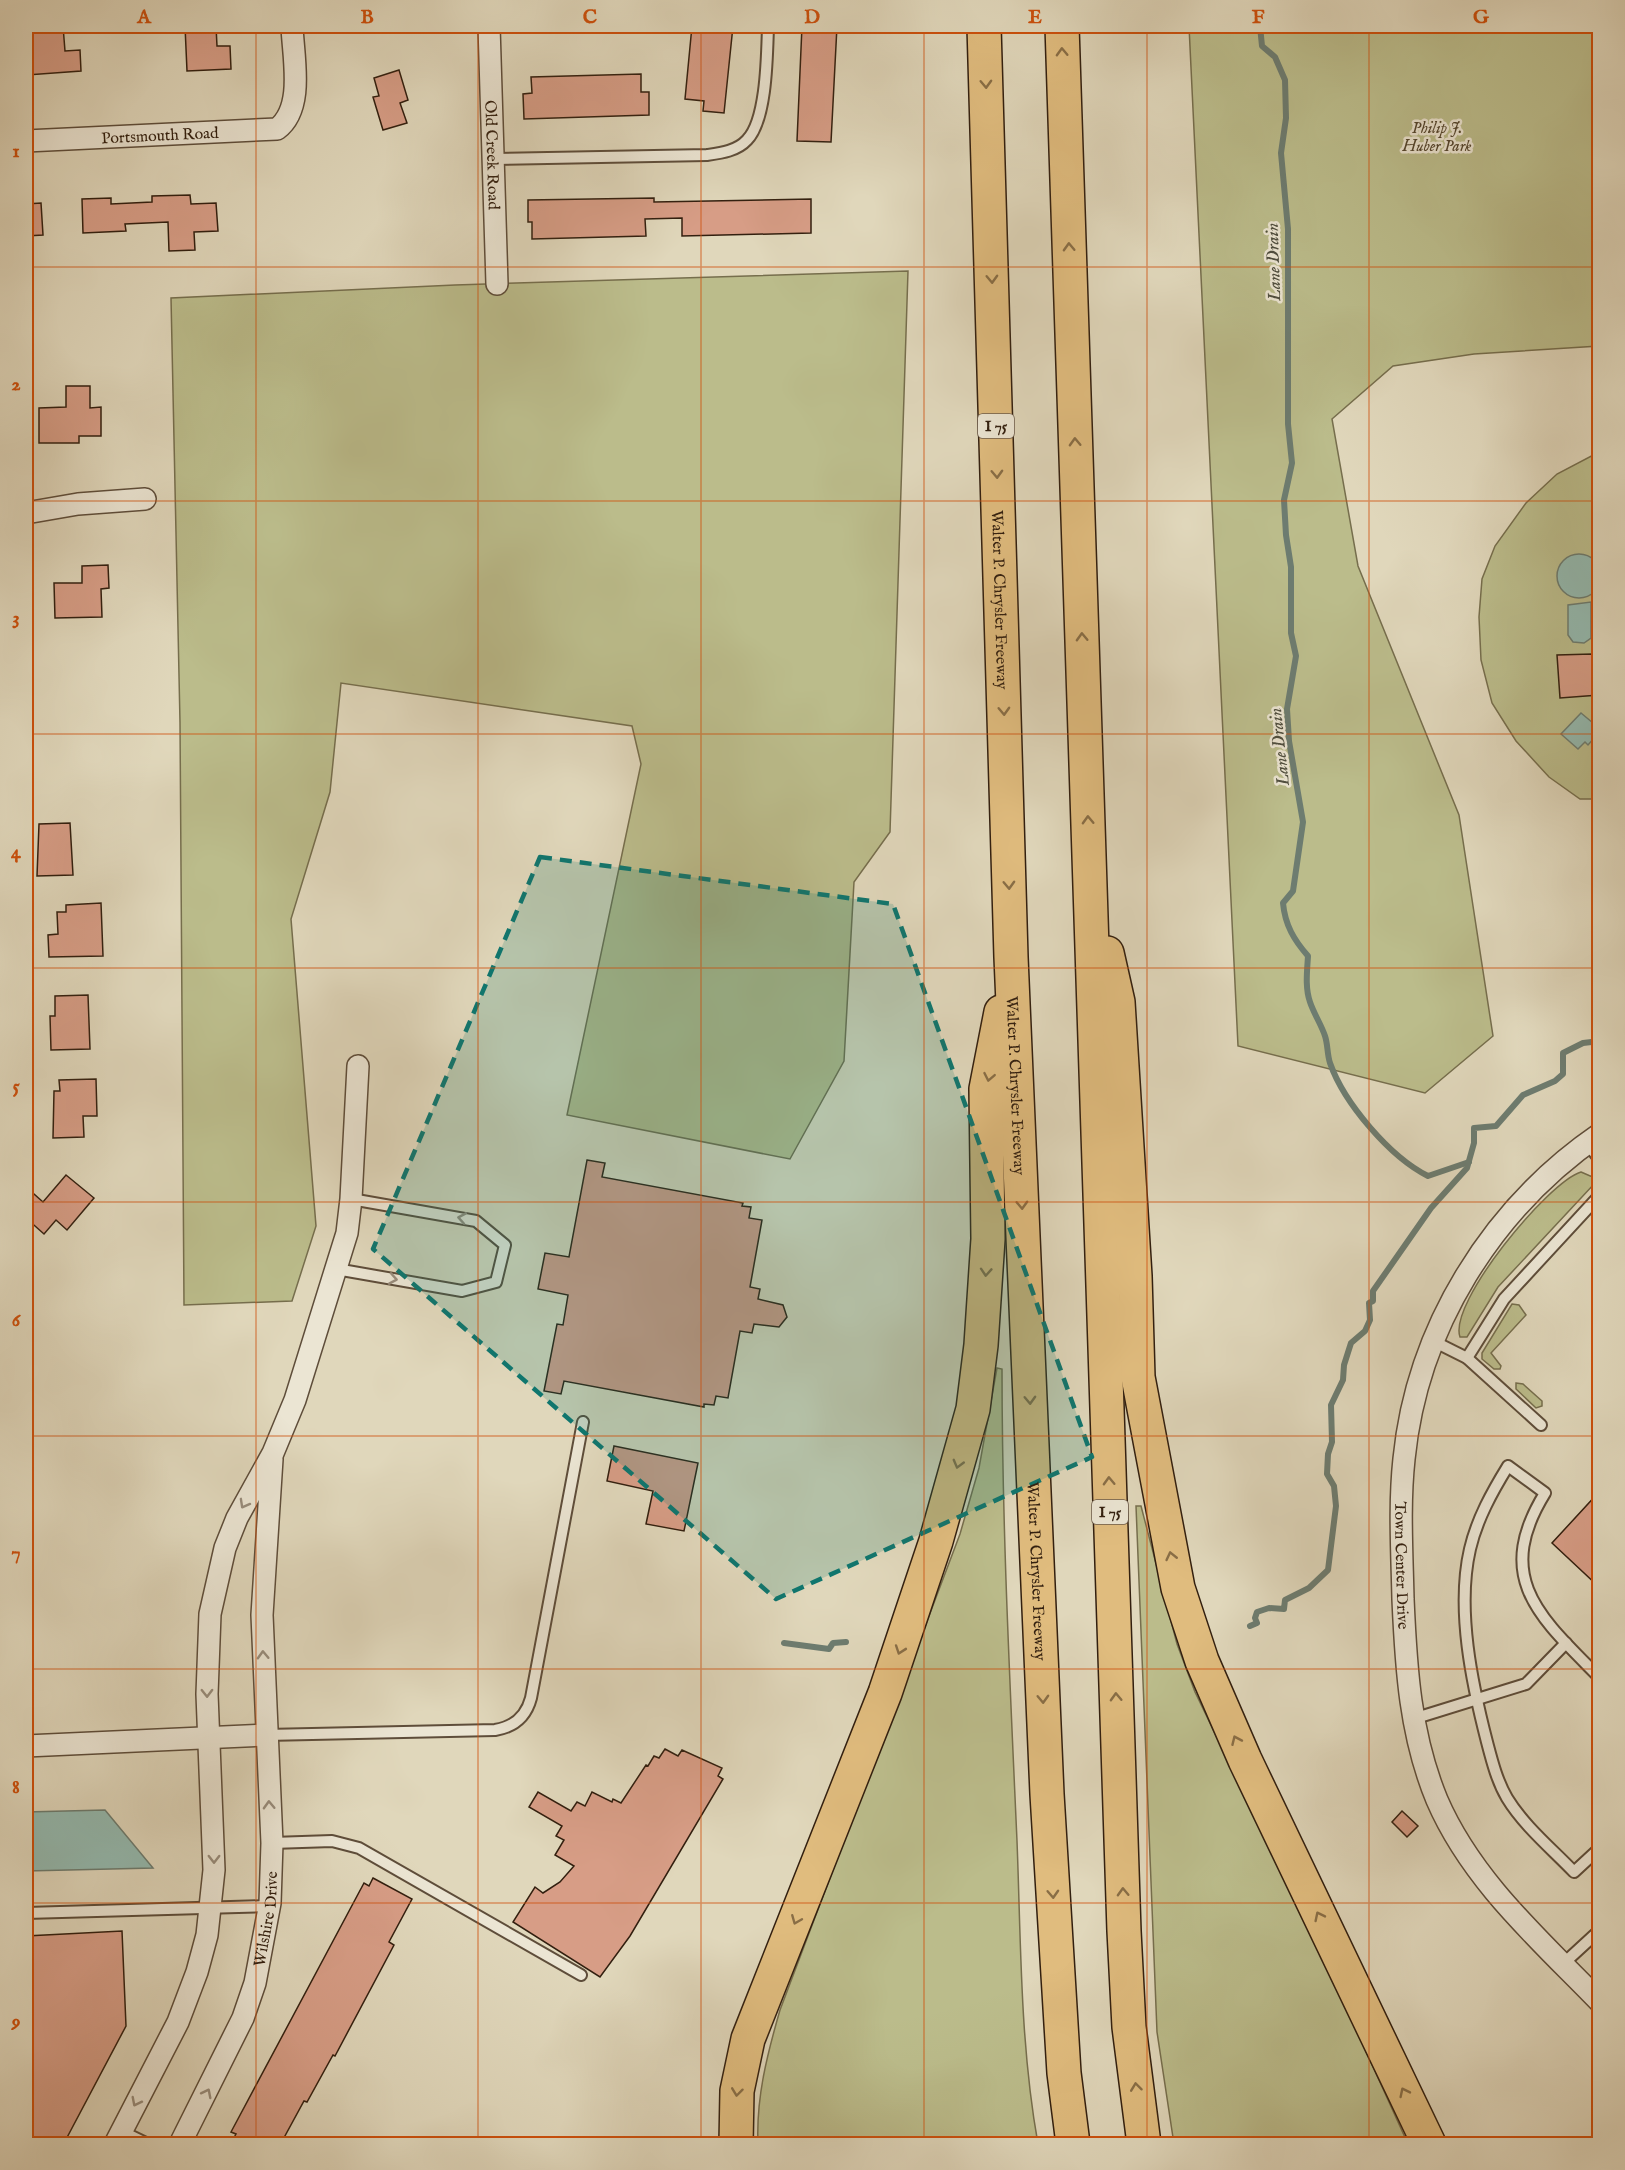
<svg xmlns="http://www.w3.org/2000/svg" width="1625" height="2170" viewBox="0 0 1625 2170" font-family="'IM FELL English',serif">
	<rect width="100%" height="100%" fill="#e0d7bb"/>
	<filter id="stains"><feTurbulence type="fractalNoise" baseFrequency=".00333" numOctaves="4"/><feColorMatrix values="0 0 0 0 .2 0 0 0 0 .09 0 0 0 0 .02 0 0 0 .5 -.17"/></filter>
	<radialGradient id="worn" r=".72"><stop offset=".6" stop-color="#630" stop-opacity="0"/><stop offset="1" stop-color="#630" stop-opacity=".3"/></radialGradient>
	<!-- green -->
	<g fill="#bbbc8b" stroke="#766e4d" stroke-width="1.5">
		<path d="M1189 26H1599V346L1474 354 1393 366 1332 419 1358 566 1459 815 1493 1036 1425 1093 1238 1046Z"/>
		<path d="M908 271 890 832 854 882 844 1061 790 1159 567 1115 641 764 632 726 341 683 330 792 291 919 316 1226 292 1301 184 1305 180 722 171 298 455 285Z"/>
		<path d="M1599 452V799H1580L1549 777 1516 741 1492 703 1481 660 1479 617 1482 579 1495 546 1526 503 1557 474Z"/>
		<path d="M1581 1172 1595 1178V1183L1498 1287 1467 1337H1460C1448 1303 1548 1182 1581 1172Z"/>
		<path d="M1512 1304 1519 1305 1526 1315 1491 1353 1501 1366 1500 1369H1494L1482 1359V1353Z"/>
		<path d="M997 1368 1002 1369C1002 1526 1010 1684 1017 1841 1021 1943 1020 2044 1038 2144H758C756 2098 767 2055 780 2010L960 1534 979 1468Z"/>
		<path d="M1516 1383 1523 1384 1542 1401V1406L1536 1408 1516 1389Z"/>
		<path d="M1136 1506H1141L1177 1644 1195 1692 1331 1974 1408 2144H1174L1157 2032Z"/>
	</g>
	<!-- water -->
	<g fill="#94bab0" stroke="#6d7c70" stroke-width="1.5">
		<circle cx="1579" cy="576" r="22"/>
		<path d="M1591 602V638L1584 643 1573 642 1568 635V605Z"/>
		<path d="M1581 713 1599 728 1593 735 1595 737 1588 745 1585 742 1578 749 1561 734Z"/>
		<path d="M105 1810 153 1868 26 1871V1812Z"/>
	</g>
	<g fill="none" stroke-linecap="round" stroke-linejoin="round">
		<!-- stream -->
		<g stroke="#6d7c70" stroke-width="6">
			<path d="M1260 26 1262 46 1275 57 1285 80 1286 118 1281 153 1288 229V424L1292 463 1284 500 1286 535 1291 567V633L1296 656 1287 709 1289 741 1303 822 1293 891 1283 903C1285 925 1294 940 1308 956 1307 972 1305 988 1310 1002 1314 1014 1321 1024 1325 1036 1328 1045 1327 1054 1330 1063 1344 1103 1390 1157 1428 1176L1469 1162"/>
			<path d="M1250 1626 1257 1623 1255 1618 1257 1612 1269 1608 1284 1609 1285 1600 1309 1588 1328 1570 1336 1506 1334 1486 1327 1474 1328 1454 1332 1442 1331 1405 1343 1380 1344 1365 1351 1343 1365 1331 1370 1320 1369 1303 1373 1301V1291L1431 1208 1467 1168 1474 1143V1128L1496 1126 1523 1095 1555 1081 1563 1074V1053L1583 1043 1600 1041"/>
			<path d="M784 1643 829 1649 833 1643 846 1642"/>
		</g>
	</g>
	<!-- building -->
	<g fill="#d79d86" stroke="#321f0f" stroke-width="1.5">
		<path d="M31 26H63L65 51 80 50 81 71 27 75 26 52H33Z"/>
		<path d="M185 26H216L217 46H230L231 69 187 71Z"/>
		<path d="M692 26H733L724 113 703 111 704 101 685 99Z"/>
		<path d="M802 26H837L831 142 797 141Z"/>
		<path d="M399 70 408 100 400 103 407 123 383 130 373 97 379 96 374 78Z"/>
		<path d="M641 74V92H649V115L524 119 523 94 532 93 531 77Z"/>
		<path d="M190 195 191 204 216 203 218 231 194 232 195 250 169 251 168 222 125 224 126 231 83 233 82 199 111 198V204L152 202V196Z"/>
		<path d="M654 198V202L811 199V233L682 236V218L645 219 646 236 532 239V222H528V200Z"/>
		<path d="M41 203 43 235 26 236V204Z"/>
		<path d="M66 386H90V408L101 407V436H79V443H39V408L66 407Z"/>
		<path d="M108 565 109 588 101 589 102 617 55 618 54 583H82V566Z"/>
		<path d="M1592 654 1594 671H1599V695L1560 698 1557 655Z"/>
		<path d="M70 823 73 875 37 876 39 824Z"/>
		<path d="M101 903 103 956 49 957 48 935 58 934 57 912H66V905Z"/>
		<path d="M88 995 90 1049 51 1050 50 1016H55V996Z"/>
		<path d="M96 1079 97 1116H83L84 1137 53 1138 54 1091H60L59 1080Z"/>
		<path d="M587 1160 605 1163 602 1177 743 1203 742 1206 751 1207 749 1218 762 1220 750 1287 760 1289 758 1299 783 1305 787 1317 779 1327 754 1324 752 1333 740 1331 728 1398 716 1396 714 1405 704 1404V1407L564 1381 561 1394 544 1391 557 1324 563 1325 568 1295 538 1289 545 1253 569 1257Z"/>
		<path d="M66 1175 94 1198 67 1230 56 1220 44 1234 26 1218V1187L43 1202Z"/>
		<path d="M614 1446 698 1463 684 1531 646 1524 653 1491 607 1481Z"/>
		<path d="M1599 1492V1587L1552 1543Z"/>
		<path d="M665 1749 678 1756 682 1750 722 1768 718 1776 723 1779 630 1936 600 1977 513 1922 535 1887 543 1893 560 1882 574 1866 555 1855 564 1840 556 1836 562 1826 529 1807 538 1792 571 1811 577 1802 585 1806 592 1792 612 1802 613 1799 621 1803 646 1765 648 1766 654 1756 659 1758Z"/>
		<path d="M1402 1811 1418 1826 1407 1837 1392 1822Z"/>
		<path d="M373 1878 412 1899 389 1942 394 1945 335 2056 333 2055 307 2102 304 2101 280 2145H230L236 2134 231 2132 364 1883 369 1886Z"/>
		<path d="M122 1931 126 2026 63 2145H26V1936Z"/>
	</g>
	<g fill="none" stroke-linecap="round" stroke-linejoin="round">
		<!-- service casing -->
		<g stroke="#5e4d3a" stroke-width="14">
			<g id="service">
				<path d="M493 159 707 155C721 153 737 151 747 140 767 120 767 54 768 26"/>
				<path d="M1587 1143 1600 1160"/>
				<path d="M336 1269 462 1291 496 1282 505 1245 476 1221 351 1199"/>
				<path d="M1433 1341 1467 1358 1541 1425"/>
				<path d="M1467 1358 1504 1299 1600 1195"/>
				<path d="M1600 1678C1541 1618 1492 1579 1545 1493L1508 1466C1492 1492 1477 1519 1470 1549 1456 1609 1472 1684 1487 1742 1492 1761 1497 1781 1507 1798 1524 1826 1552 1849 1574 1872L1600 1848"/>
				<path d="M1413 1719 1526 1684 1566 1643"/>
				<path d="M266 1735 495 1730C514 1727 526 1717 531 1698L583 1422"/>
				<path d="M272 1843 332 1841 359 1848 581 1975"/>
				<path d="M26 1913 269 1906"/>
				<path d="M1563 1964 1600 1930"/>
				<path d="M121 2131 148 2144"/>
			</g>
		</g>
		<!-- minor casing -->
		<g stroke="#5e4d3a" stroke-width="24">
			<g id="minor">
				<path id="s1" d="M489 26 497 284"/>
				<path id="s2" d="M26 141 277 129C305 108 293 57 292 26"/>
				<path d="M26 513 78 504 145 499"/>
				<path id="s3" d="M1600 1134C1492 1208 1417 1328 1404 1459 1399 1505 1402 1552 1403 1599 1406 1668 1410 1735 1437 1800 1472 1881 1540 1940 1600 2002"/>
				<path d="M26 1746 266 1735"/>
				<path d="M115 2144 178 2022 197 1972 207 1935 214 1870 207 1694 210 1614 225 1548 237 1518 273 1453 295 1400 347 1233 351 1199 358 1066"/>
				<path id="s4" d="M180 2144 243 2018 255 1983 270 1903 272 1843 262 1615 272 1459"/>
			</g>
		</g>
		<!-- motorway casing -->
		<g stroke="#321f0f" stroke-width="36">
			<g id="motorway">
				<path id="s5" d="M984 26 1011 957 1047 1794 1064 2073 1073 2144"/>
				<path d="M1062 26 1124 1931 1129 2027 1144 2144"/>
				<path d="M1107 953 1118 1002 1135 1276 1138 1377 1178 1588 1202 1661 1245 1760 1429 2144"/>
				<path d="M736 2144 737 2091 748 2039 885 1693 936 1541 973 1409 981 1345 988 1239 986 1089 1001 1012"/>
			</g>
		</g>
		<!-- service -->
		<use href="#service" stroke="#ebe5d3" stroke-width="10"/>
		<!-- minor -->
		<use href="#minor" stroke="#ebe5d3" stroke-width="21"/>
		<!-- motorway -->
		<use href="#motorway" stroke="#e0bc7e" stroke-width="33"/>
	</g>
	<!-- one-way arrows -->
	<defs><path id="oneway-chevron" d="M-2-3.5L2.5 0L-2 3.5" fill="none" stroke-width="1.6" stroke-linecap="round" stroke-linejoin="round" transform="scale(1.5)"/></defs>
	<g stroke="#896e46">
		<use href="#oneway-chevron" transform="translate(1062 52) rotate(-92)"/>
		<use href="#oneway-chevron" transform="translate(986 84) rotate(88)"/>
		<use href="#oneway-chevron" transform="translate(1069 247) rotate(-92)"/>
		<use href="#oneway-chevron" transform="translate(992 279) rotate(88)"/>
		<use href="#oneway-chevron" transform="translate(1075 442) rotate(-92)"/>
		<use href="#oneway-chevron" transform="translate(997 474) rotate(88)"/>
		<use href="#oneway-chevron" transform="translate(1082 637) rotate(-92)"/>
		<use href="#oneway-chevron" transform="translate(1004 711) rotate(88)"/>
		<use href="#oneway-chevron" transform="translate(1088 820) rotate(-92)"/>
		<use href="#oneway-chevron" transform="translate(1009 885) rotate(88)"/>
		<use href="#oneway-chevron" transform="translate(989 1077) rotate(101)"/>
		<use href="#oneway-chevron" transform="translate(1022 1205) rotate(88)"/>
		<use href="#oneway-chevron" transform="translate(986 1272) rotate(94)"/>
		<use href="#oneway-chevron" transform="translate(1030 1400) rotate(88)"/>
		<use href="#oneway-chevron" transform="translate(958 1464) rotate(105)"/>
		<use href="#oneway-chevron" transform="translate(1109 1481) rotate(-92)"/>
		<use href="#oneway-chevron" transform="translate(1171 1556) rotate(-103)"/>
		<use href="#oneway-chevron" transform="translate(900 1650) rotate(109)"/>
		<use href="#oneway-chevron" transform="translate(1116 1697) rotate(-92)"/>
		<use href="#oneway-chevron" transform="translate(1043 1699) rotate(88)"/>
		<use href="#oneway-chevron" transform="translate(1236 1740) rotate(-114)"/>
		<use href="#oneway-chevron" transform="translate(1123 1892) rotate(-92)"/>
		<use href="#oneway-chevron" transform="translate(1053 1894) rotate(87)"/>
		<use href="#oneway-chevron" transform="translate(1319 1916) rotate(-116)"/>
		<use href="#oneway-chevron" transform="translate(796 1920) rotate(112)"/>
		<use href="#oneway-chevron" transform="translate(1136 2087) rotate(-97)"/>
		<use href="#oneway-chevron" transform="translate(737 2092) rotate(97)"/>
		<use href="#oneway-chevron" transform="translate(1404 2092) rotate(-116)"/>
	</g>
	<g stroke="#988c7b">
		<use href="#oneway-chevron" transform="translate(462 1218) rotate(-170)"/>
		<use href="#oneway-chevron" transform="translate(393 1279) rotate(10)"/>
		<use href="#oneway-chevron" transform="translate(244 1504) rotate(119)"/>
		<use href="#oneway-chevron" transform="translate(263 1655) rotate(-92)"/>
		<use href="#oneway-chevron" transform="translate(207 1693) rotate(89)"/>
		<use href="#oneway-chevron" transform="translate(269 1805) rotate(-92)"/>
		<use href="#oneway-chevron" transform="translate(214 1859) rotate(90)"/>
		<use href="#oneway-chevron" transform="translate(207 2093) rotate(-63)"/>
		<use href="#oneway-chevron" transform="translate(136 2102) rotate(117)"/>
	</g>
	<!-- marked area -->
	<path fill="#0f766e" fill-opacity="0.2" stroke="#0f766e" stroke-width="4.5" stroke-dasharray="12 8" stroke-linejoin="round" d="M540 857 893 904 1092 1457 776 1599 373 1249Z"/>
	<!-- grid -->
	<path fill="none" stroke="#cd500c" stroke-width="1.5" stroke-opacity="0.55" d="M256 26V2144M478 26V2144M701 26V2144M924 26V2144M1147 26V2144M1369 26V2144M26 267H1600M26 501H1600M26 734H1600M26 968H1600M26 1202H1600M26 1436H1600M26 1669H1600M26 1903H1600"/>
	<g text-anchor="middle" stroke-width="5" stroke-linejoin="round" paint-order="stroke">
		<!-- shield labels -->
		<g fill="#ebe5d3" stroke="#6a5a4a" stroke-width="1.5">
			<rect x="978" y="414" width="36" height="24" rx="4.5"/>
			<rect x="1092" y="1500" width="36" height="24" rx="4.5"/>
		</g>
		<g font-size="15" font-weight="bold" fill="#321f0f">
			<text x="996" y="431">I 75</text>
			<text x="1110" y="1517">I 75</text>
		</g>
		<!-- park labels -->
		<g font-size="16" font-style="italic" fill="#54462e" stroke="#ebe5d3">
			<text x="1437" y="133">Philip J.<tspan x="1437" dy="18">Huber Park</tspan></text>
		</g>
		<!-- street labels -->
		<g font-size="16" fill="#321f0f" stroke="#ebe5d3">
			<text dy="6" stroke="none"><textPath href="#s2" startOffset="134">Portsmouth Road</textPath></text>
			<text dy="6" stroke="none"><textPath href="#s1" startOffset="129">Old Creek Road</textPath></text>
			<text dy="6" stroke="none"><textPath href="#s5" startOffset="574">Walter P. Chrysler Freeway</textPath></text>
			<text dy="6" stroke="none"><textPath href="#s5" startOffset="1060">Walter P. Chrysler Freeway</textPath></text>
			<text dy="6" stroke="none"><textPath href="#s3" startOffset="498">Town Center Drive</textPath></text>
			<text dy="6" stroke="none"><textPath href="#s5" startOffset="1546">Walter P. Chrysler Freeway</textPath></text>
			<text dy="6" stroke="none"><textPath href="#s4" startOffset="243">Wilshire Drive</textPath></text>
		</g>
		<!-- water labels -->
		<g font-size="18" font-style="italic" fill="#4f4e3f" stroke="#ebe5d3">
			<text transform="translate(1273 262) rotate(-92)" y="6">Lane Drain</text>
			<text transform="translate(1279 747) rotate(-96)" y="6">Lane Drain</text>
		</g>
	</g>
	<!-- margin -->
	<rect width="1625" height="2170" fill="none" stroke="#e0d7bb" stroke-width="66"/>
	<rect x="33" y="33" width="1559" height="2104" fill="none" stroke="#cd500c" stroke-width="2"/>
	<g font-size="20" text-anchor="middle" font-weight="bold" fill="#cd500c">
		<text x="144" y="23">A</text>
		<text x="367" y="23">B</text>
		<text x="590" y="23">C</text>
		<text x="812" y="23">D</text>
		<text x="1035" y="23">E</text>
		<text x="1258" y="23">F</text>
		<text x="1481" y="23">G</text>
		<text x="16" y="157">1</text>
		<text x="16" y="390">2</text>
		<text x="16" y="624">3</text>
		<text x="16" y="858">4</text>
		<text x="16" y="1092">5</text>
		<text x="16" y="1326">6</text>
		<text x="16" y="1559">7</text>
		<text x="16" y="1793">8</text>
		<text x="16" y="2027">9</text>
	</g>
	<rect width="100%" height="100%" filter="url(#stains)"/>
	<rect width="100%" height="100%" fill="url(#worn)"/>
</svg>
